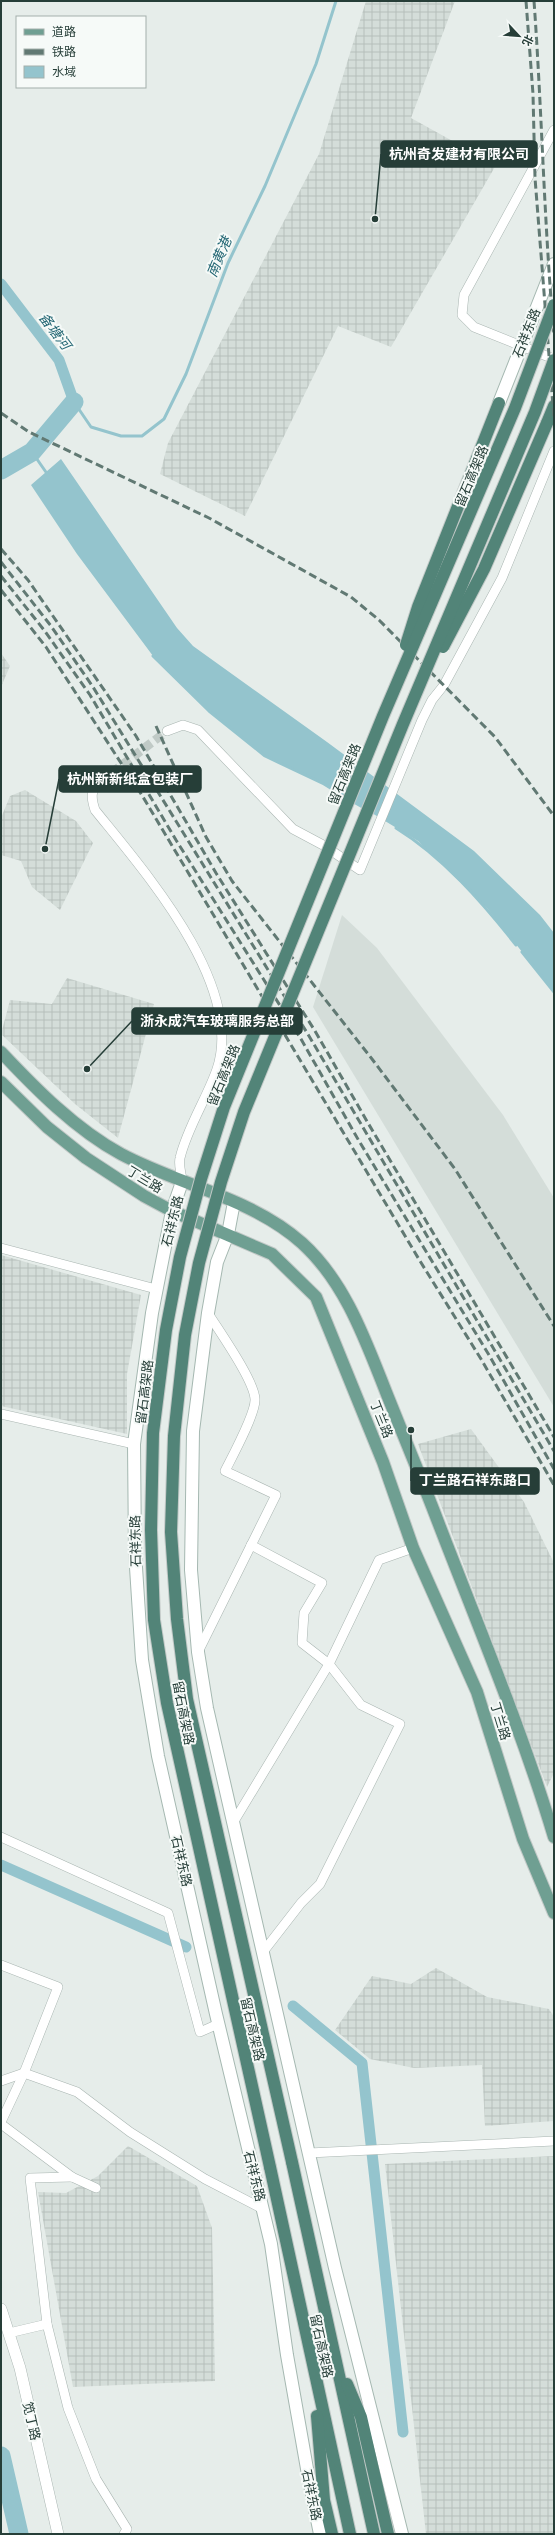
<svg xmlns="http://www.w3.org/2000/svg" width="555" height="2535" viewBox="0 0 555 2535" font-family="'Exo 2','Noto Sans SC',sans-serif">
	<defs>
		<pattern id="industrial-grid" width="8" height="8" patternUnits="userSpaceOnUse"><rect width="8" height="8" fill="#d4ddd9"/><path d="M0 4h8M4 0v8" fill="none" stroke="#b6bfbb"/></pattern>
	</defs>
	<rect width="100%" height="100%" fill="#e6edea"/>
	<!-- built -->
	<path fill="#d4ddd9" d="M342 915 377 948 503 1115 554 1198V1407L313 1007Z"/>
	<!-- industrial -->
	<g fill="url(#industrial-grid)">
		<path d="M366 1H455L411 118 496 165 391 347 338 326 245 516 160 474 168 443 319 154Z"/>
		<path d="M1 653 10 666 1 687Z"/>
		<path d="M25 790 76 821 93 843 60 910 32 887 21 861 1 855V818L10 796Z"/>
		<path d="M67 978 154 1004 118 1138 75 1104 1 1034 10 1000 52 1004Z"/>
		<path d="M1 1255 141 1295 127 1374V1434L1 1406Z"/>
		<path d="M471 1429 524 1502 554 1563V1773L547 1787 418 1444Z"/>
		<path d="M436 1968 487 1997 549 2009 554 2017V2121L485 2126 482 2065 414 2068 370 2059 335 2030 372 1976 411 1984Z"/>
		<path d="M128 2146 197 2186 212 2228 215 2381 73 2387 38 2192 66 2193 98 2176Z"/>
		<path d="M554 2156V2534H426L385 2164Z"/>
	</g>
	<!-- water -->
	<path fill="#94c4cd" d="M61 459 177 628 193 646 327 742 474 851 540 915 554 933V992L487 908 418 841 324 784 265 756 209 711 153 656 77 554 31 485Z"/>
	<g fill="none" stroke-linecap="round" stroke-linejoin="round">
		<!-- stream -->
		<g stroke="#94c4cd" stroke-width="3">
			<path d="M74 402 91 427 121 436H142L164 419 186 374 228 263 265 186 316 64 336 1"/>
			<path d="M32 452 48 475"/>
			<path d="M153 656 209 711 265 756 324 784 345 797"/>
			<path d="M352 801 366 809"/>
			<path d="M396 828C443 857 482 902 516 945"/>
			<path d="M522 952 554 992"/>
		</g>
		<!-- canal -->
		<g stroke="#94c4cd" stroke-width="11">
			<path d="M1 284 59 360 74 402"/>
			<path d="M1 1865 186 1947"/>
			<path d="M293 2006 362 2063 403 2432"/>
		</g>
		<!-- river -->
		<g stroke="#94c4cd" stroke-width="19">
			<path d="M1 470 32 452 74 402"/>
			<path d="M1 2456 19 2534"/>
		</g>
		<!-- minor-tunnel -->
		<path stroke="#c0cac6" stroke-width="9" stroke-dasharray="9 4.5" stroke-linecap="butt" d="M101 781 167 731"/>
		<!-- minor casing -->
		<g stroke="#a9b5b1" stroke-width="10">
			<g id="minor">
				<path d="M554 130 464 295 462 315 474 327 554 359"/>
				<path d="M167 731 183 725 198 730 293 829 323 845 360 870 422 720 432 700 444 685 502 578 554 451"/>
				<path d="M101 781C90 789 91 798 95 810 144 871 245 985 217 1069 207 1098 187 1128 180 1158 178 1165 182 1175 182 1182"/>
				<path d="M1 1248 156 1289"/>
				<path d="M1 1414 134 1444"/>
				<path d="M251 1545 322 1583 304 1613 302 1643 329 1664 361 1705 400 1724 320 1884 301 1903 263 1952"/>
				<path d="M198 1652 276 1495 225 1471C232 1457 256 1413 255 1399 254 1380 219 1331 208 1313"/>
				<path d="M233 1823 329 1664 379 1560 413 1548"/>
				<path d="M1 1837 168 1913 200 2032 218 2024"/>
				<path d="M1 1965 58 1987 24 2073 1 2122"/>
				<path d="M1 2081 24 2073 77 2092 130 2132 205 2179 263 2209"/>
				<path d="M1 2124 72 2177 96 2188"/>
				<path d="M309 2153 554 2141"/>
				<path d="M47 2324 68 2408 96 2479 127 2529 124 2534"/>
				<path d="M9 2333 47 2324 30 2178 72 2177"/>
			</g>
		</g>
		<!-- tertiary casing -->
		<g stroke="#a9b5b1" stroke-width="12">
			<path id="tertiary" d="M1 2309 20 2368 58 2534"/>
		</g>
		<!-- secondary casing -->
		<g stroke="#a5b8b1" stroke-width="14">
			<g id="secondary">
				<path d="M499 403 554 264"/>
				<path d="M182 1182 172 1211 152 1313 134 1444 135 1552 142 1660 158 1756 216 2014 271 2244 287 2355 309 2480 320 2534"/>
				<path d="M234 1202 228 1234 217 1262 208 1313 193 1431 191 1570 198 1652 207 1708 335 2268 402 2534"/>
			</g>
		</g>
		<!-- primary casing -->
		<g stroke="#c2c9c7" stroke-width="14">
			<g id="primary">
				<path d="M1 1052C36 1089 75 1129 121 1154 179 1185 252 1198 302 1243 345 1282 365 1339 386 1392 402 1432 419 1473 435 1514 476 1621 521 1727 554 1837"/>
				<path d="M1 1082 47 1127 86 1158 144 1196 172 1211 272 1254 316 1297 383 1462 413 1548 477 1692 523 1839 554 1913"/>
			</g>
		</g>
		<!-- trunk casing -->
		<g stroke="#c2c9c7" stroke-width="14">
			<g id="trunk">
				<path d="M547 423 554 406"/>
				<path d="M292 2162 374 2534"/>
				<path d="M270 2167 350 2534"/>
				<path d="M347 2384 361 2417 388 2534"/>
				<path d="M317 2416 324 2500 332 2534"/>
			</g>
		</g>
		<!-- minor -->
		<use href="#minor" stroke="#fff" stroke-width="9"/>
		<!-- tertiary -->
		<use href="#tertiary" stroke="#fff" stroke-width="11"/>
		<!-- secondary -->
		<use href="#secondary" stroke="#fff" stroke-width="12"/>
		<!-- primary -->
		<use href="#primary" stroke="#6f9f92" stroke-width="12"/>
		<!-- trunk -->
		<use href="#trunk" stroke="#528478" stroke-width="12"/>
		<!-- rail -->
		<g stroke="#617973" stroke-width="3" stroke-dasharray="8 4" stroke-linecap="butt">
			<path d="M526 1 533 94 535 178 554 419"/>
			<path d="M534 1C542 112 544 224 554 335"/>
			<path d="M1 413 29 432 209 518 351 597 379 620 495 737 554 816"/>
			<path d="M1 549 28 580 136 736 216 873 315 1031 368 1123 554 1437"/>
			<path d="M1 562 51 626 93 687 309 1036 554 1451"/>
			<path d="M1 576 44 630 90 695 176 840 301 1039 359 1141 489 1355 554 1469"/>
			<path d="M1 590 46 647 143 797 420 1261 481 1359 554 1485"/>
			<path d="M156 726 206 837 232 881 372 1059 455 1169 554 1326"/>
		</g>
		<!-- trunk-bridge casing -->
		<g stroke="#c2c9c7" stroke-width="14" stroke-linecap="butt">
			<g id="trunk-bridge">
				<path d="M406 645 418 607 499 403"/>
				<path d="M443 647 484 569 547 423"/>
				<path d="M292 2162 187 1699 177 1619 171 1532 174 1436 185 1335 199 1263 221 1182 244 1112 403 724 535 412 554 360"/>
				<path d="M270 2167 167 1703 154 1620 151 1530 153 1433 166 1330 180 1257 201 1179 224 1107 383 716 515 408 554 305"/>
			</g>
		</g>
		<!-- trunk-bridge -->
		<use href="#trunk-bridge" stroke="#528478" stroke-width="12"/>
	</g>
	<g text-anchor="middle" stroke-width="4" stroke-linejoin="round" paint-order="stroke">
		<!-- street labels -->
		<g font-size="13" fill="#263e38" stroke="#f6faf8">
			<text transform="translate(526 333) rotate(-68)" y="5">石祥东路</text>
			<text transform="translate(471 476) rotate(-67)" y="5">留石高架路</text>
			<text transform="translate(344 774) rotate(-68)" y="5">留石高架路</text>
			<text transform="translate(223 1075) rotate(-68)" y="5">留石高架路</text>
			<text transform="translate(145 1179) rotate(31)" y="5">丁兰路</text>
			<text transform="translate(172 1221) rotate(-76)" y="5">石祥东路</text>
			<text transform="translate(144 1392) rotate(-83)" y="5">留石高架路</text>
			<text transform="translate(382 1419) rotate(68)" y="5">丁兰路</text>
			<text transform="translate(135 1541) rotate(-91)" y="5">石祥东路</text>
			<text transform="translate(184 1713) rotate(79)" y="5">留石高架路</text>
			<text transform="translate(501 1721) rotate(73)" y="5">丁兰路</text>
			<text transform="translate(182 1861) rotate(77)" y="5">石祥东路</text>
			<text transform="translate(253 2029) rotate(77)" y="5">留石高架路</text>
			<text transform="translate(255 2176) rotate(76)" y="5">石祥东路</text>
			<text transform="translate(322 2346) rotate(78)" y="5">留石高架路</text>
			<text transform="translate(32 2421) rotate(77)" y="5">笕丁路</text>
			<text transform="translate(312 2495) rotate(78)" y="5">石祥东路</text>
		</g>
		<!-- water labels -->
		<g font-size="14" font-style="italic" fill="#256875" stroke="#f6faf8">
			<text transform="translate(219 257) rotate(-67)" y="5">南黄港</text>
			<text transform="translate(55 331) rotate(53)" y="5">备塘河</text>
		</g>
	</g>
	<!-- callouts -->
	<path fill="none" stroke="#263e38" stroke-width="1.5" d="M375 219L381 154M45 849L59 779M87 1069L132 1021M411 1430L411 1481"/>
	<g fill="#263e38" stroke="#f6faf8" stroke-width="1.5">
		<circle cx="375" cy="219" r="4"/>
		<circle cx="45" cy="849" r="4"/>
		<circle cx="87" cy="1069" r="4"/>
		<circle cx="411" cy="1430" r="4"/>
	</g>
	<g fill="#263e38" stroke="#263e38" stroke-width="1.5">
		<rect x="381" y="141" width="156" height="26" rx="4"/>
		<rect x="59" y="766" width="142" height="26" rx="4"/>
		<rect x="132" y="1008" width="170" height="26" rx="4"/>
		<rect x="411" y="1468" width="128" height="26" rx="4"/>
	</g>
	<g font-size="14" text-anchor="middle" font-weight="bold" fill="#fff">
		<text x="459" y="159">杭州奇发建材有限公司</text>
		<text x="130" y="784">杭州新新纸盒包装厂</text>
		<text x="217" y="1026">浙永成汽车玻璃服务总部</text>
		<text x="475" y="1485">丁兰路石祥东路口</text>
	</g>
	<!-- border -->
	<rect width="555" height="2535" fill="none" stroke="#263e38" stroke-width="4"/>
	<!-- legend -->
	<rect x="16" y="16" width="130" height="72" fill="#f6faf8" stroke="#a3afab"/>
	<rect x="24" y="29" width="20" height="6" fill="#6f9f92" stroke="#a3afab"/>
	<text x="52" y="36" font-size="12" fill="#263e38">道路</text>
	<rect x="24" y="49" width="20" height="6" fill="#617973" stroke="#a3afab"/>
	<text x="52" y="56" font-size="12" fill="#263e38">铁路</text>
	<rect x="24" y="66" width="20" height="12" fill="#94c4cd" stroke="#a3afab"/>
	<text x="52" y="76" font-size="12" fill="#263e38">水域</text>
	<!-- north arrow -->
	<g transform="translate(519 36) rotate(116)" stroke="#f6faf8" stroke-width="3" paint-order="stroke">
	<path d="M0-3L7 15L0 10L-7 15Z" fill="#263e38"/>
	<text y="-6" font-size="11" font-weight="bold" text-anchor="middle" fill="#263e38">北</text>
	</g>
</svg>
